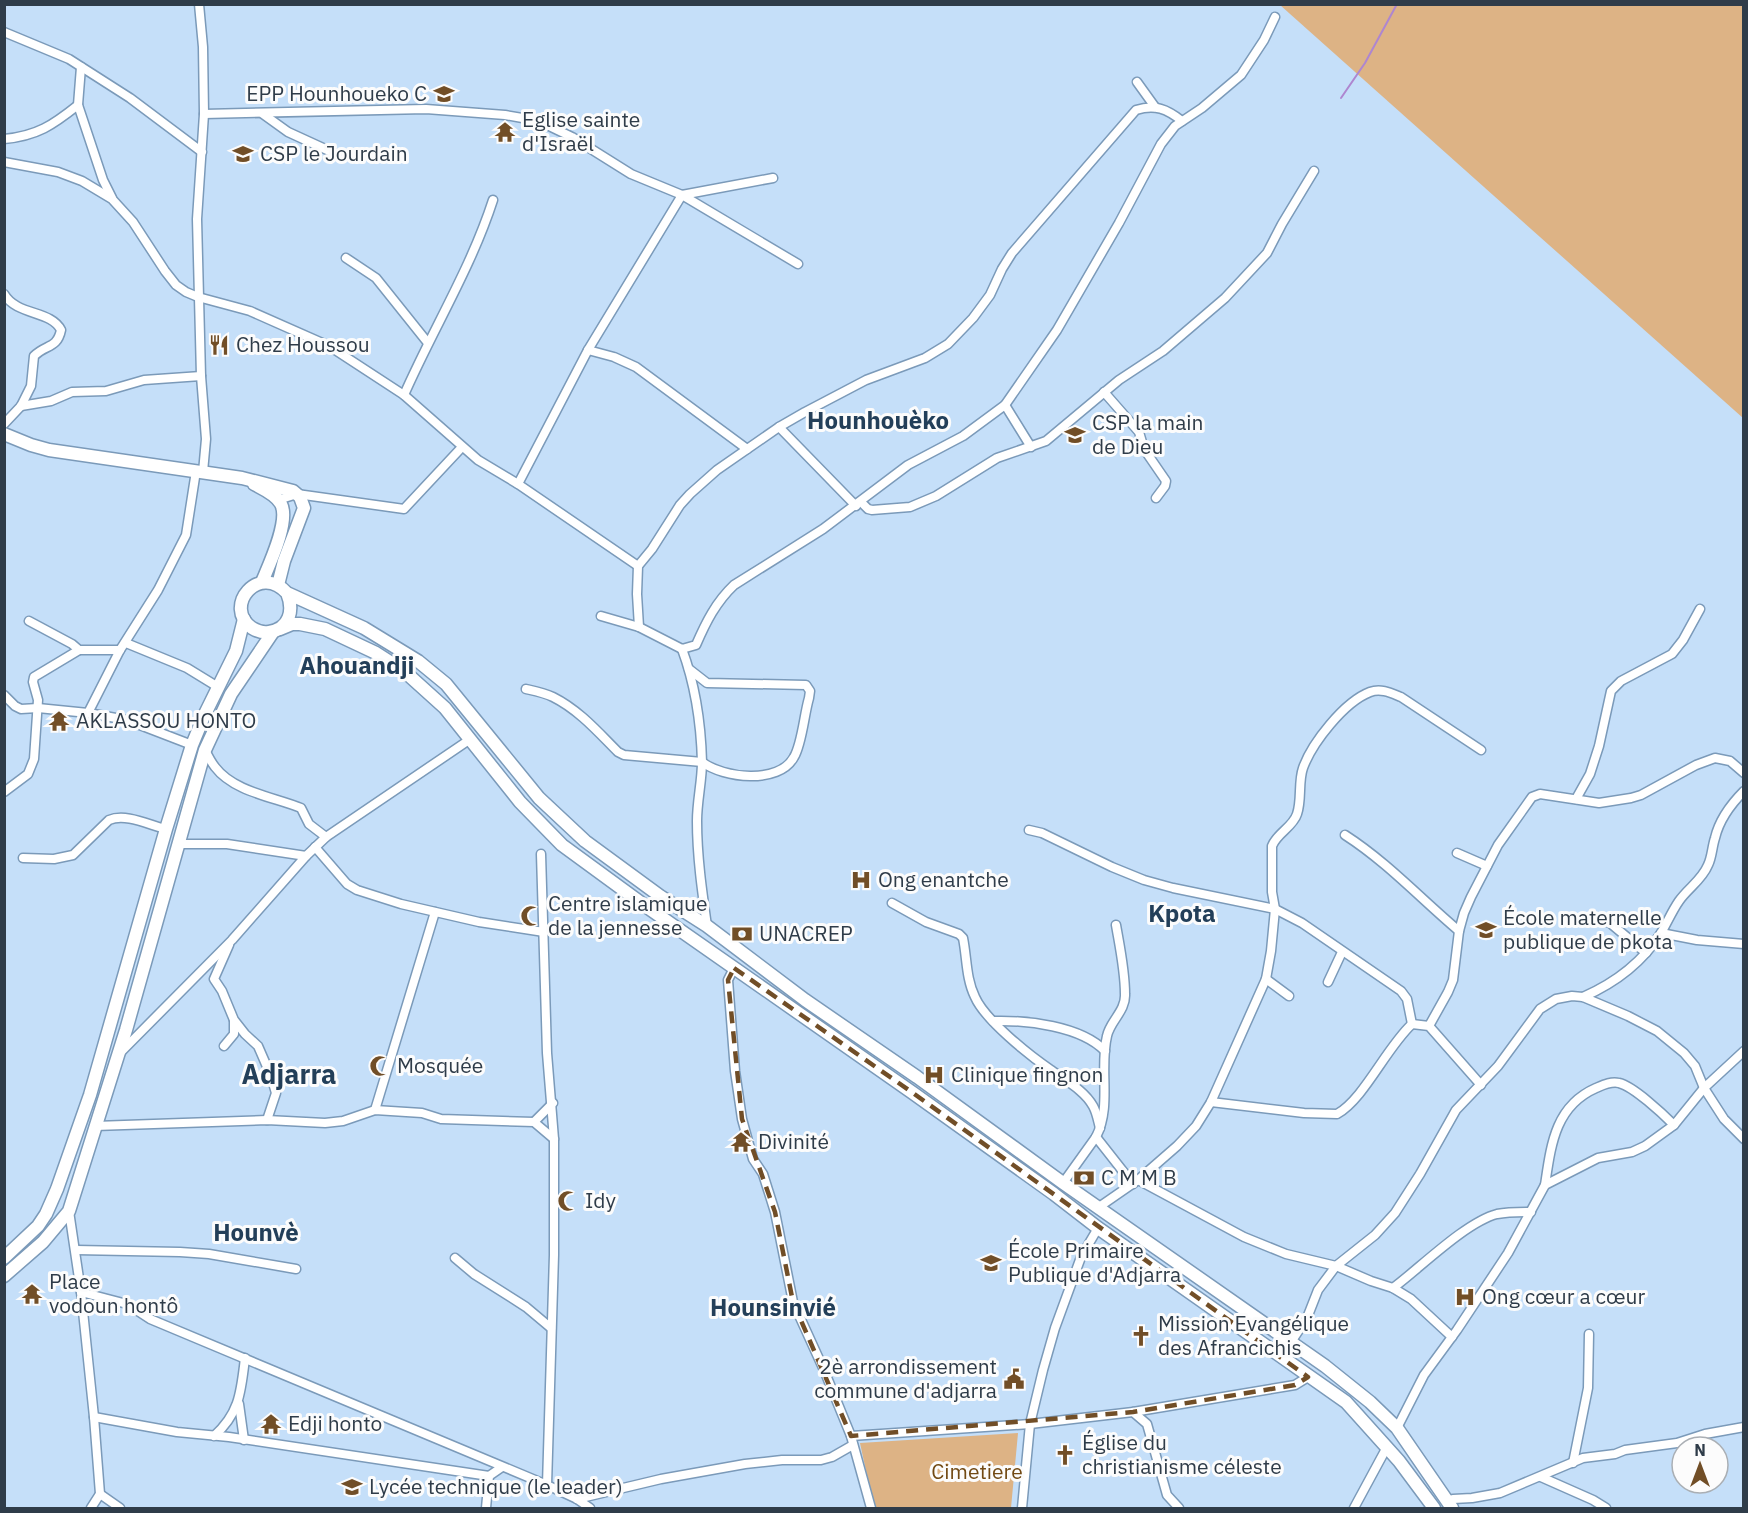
<svg xmlns="http://www.w3.org/2000/svg" width="1748" height="1513" viewBox="0 0 1748 1513" font-family="'IBM Plex Sans',sans-serif">
	<rect width="100%" height="100%" fill="#c5dff9"/>
	<!-- green -->
	<g fill="#ddb385">
		<path d="M1280 5H1743V418Z"/>
		<path d="M1018 1433 1011 1508H874L860 1443Z"/>
	</g>
	<g fill="none" stroke-linecap="round" stroke-linejoin="round">
		<!-- stream -->
		<path stroke="#ae86d0" stroke-width="2" d="M1341 98 1365 63 1397 4"/>
		<!-- street casing -->
		<g stroke="#7b9ab9" stroke-width="11">
			<g id="street">
				<path d="M199 4 203 47 204 114 197 219 201 376 206 439 203 472"/>
				<path d="M4 32 69 59 130 98 202 152"/>
				<path d="M81 67 78 105 103 180 112 198"/>
				<path d="M1137 82 1155 107"/>
				<path d="M204 114 426 109 505 115 528 119 547 125 572 137 631 174 682 195 798 264"/>
				<path d="M263 114 288 132 336 154"/>
				<path d="M4 139C37 136 53 125 78 105"/>
				<path d="M4 162 58 172 82 181 112 199 133 222 165 271 176 285 186 292 198 297 250 311 329 346 404 395 478 460 518 484 638 566"/>
				<path d="M346 258 376 278 428 343"/>
				<path d="M4 294C17 316 51 310 61 330 57 349 46 344 34 356L31 386 21 406 4 424"/>
				<path d="M588 350 614 357 636 367 747 449"/>
				<path d="M1104 392 1139 432 1144 449 1166 481 1165 486 1156 498"/>
				<path d="M404 395C433 329 471 268 493 200"/>
				<path d="M1005 405 1031 447"/>
				<path d="M21 406 51 401 72 392 106 391 144 380 201 376"/>
				<path d="M779 427 856 506"/>
				<path d="M518 484 588 350 682 195 773 178"/>
				<path d="M278 500 297 494 404 509 462 447"/>
				<path d="M861 502 868 509 872 510 910 507 936 496 997 458 1046 441 1119 380 1163 351 1225 298 1267 253 1282 224 1314 171"/>
				<path d="M601 616 639 627 682 649 696 645C706 622 716 602 734 585L823 529 908 465 963 436 1005 405 1057 330 1119 223 1161 144 1175 126 1202 108 1241 75 1264 40 1275 17"/>
				<path d="M29 621 72 644 79 650H120"/>
				<path d="M639 627 637 594 638 566 652 549 680 505 690 494 717 470 779 427 805 412 866 380 925 358 948 344 973 318 990 295 1002 269 1012 253 1136 110C1155 104 1167 109 1182 121"/>
				<path d="M126 643 187 668 218 687"/>
				<path d="M682 649C695 684 701 724 702 762 702 781 697 801 697 821 697 856 702 891 707 926"/>
				<path d="M526 689C535 691 545 693 553 697 579 710 598 732 618 752L624 755 702 762C723 778 779 785 794 757 802 744 804 715 809 698L810 691 806 685 707 683 689 669"/>
				<path d="M4 695 15 706 21 709 38 708 88 713 127 720 192 745"/>
				<path d="M88 713 120 650 158 590 186 535 196 471"/>
				<path d="M205 750C208 756 211 762 215 767 234 792 274 797 301 808L309 824 326 837"/>
				<path d="M4 792 28 774 34 759 38 700 33 682 34 677 79 650"/>
				<path d="M1576 799 1590 774 1599 746 1611 691 1621 681 1672 654 1683 640 1700 609"/>
				<path d="M1029 830 1042 833 1112 867 1144 880 1173 888 1275 909 1302 923 1401 991 1407 999 1412 1024"/>
				<path d="M1345 835C1387 862 1421 899 1459 931"/>
				<path d="M178 844H227L306 856"/>
				<path d="M315 847 347 884 357 890 401 904 479 922 544 932"/>
				<path d="M1457 853 1487 866"/>
				<path d="M541 854 547 1053 554 1139V1255L547 1485"/>
				<path d="M23 858 54 859 73 855 109 820C126 813 149 825 166 829"/>
				<path d="M892 903 926 922 959 934 963 938C967 958 966 979 975 997 985 1020 1030 1056 1051 1070 1066 1081 1084 1090 1093 1106 1097 1113 1098 1121 1100 1128"/>
				<path d="M1598 919 1610 923 1646 953"/>
				<path d="M1661 933 1697 940 1744 944"/>
				<path d="M229 945 214 979 222 991 234 1020 245 1034 258 1046 271 1076 276 1093 267 1120"/>
				<path d="M734 968 728 980 735 1071 742 1119 753 1159 763 1174 775 1212 793 1302 824 1370 851 1436 871 1508"/>
				<path d="M1266 979 1289 996"/>
				<path d="M1328 982 1342 952"/>
				<path d="M1583 997C1615 983 1642 963 1661 933 1667 923 1672 911 1679 901 1688 888 1702 880 1708 865 1712 857 1712 847 1715 838 1719 821 1731 804 1744 791"/>
				<path d="M993 1021C1027 1020 1081 1026 1105 1051"/>
				<path d="M1412 1024 1429 1026 1481 1085"/>
				<path d="M1429 1026 1448 992 1453 980 1459 931 1464 913 1471 897 1498 845 1532 797 1540 794 1599 803 1631 798 1641 795 1696 765 1715 758 1730 761 1744 773"/>
				<path d="M224 1046 234 1034V1021"/>
				<path d="M121 1052 232 940 306 856 326 837 469 740"/>
				<path d="M1211 1102 1304 1113 1337 1114C1364 1099 1386 1048 1412 1024"/>
				<path d="M375 1110 435 912"/>
				<path d="M534 1122 553 1103"/>
				<path d="M95 1126 267 1120 325 1123 343 1121 375 1110 422 1113 441 1119 534 1122 554 1139"/>
				<path d="M1096 1137 1133 1184"/>
				<path d="M1138 1180 1244 1237 1286 1254 1336 1266 1371 1281 1393 1288 1411 1299 1452 1337"/>
				<path d="M1063 1183 1096 1137C1112 1106 1099 1069 1107 1036 1110 1021 1126 1011 1125 994 1125 971 1120 948 1116 925"/>
				<path d="M1545 1185C1551 1145 1555 1106 1596 1088 1603 1085 1611 1081 1619 1083 1633 1086 1663 1114 1674 1125"/>
				<path d="M1099 1207 1138 1180 1177 1146 1196 1126 1211 1102 1266 979 1271 951 1275 909 1272 892V846C1277 833 1293 827 1297 814 1302 800 1298 782 1303 768 1312 743 1344 702 1370 692 1381 688 1391 693 1401 697L1481 750"/>
				<path d="M69 1211 81 1292 94 1417 100 1494 91 1508"/>
				<path d="M76 1250 180 1252 209 1254 296 1269"/>
				<path d="M455 1258 474 1274 526 1307 551 1328"/>
				<path d="M1393 1288C1420 1268 1466 1222 1497 1214 1508 1212 1520 1212 1531 1212"/>
				<path d="M81 1292 127 1304 150 1319 547 1485 577 1499 590 1508"/>
				<path d="M1291 1342 1307 1318 1318 1290 1336 1266 1375 1235 1395 1213 1420 1174 1456 1110 1498 1066 1540 1009 1556 999 1572 996 1583 997 1628 1016 1657 1031 1684 1053 1695 1066 1704 1088 1724 1119 1744 1139"/>
				<path d="M239 1404 244 1440"/>
				<path d="M1133 1412 1147 1424 1167 1495 1179 1508"/>
				<path d="M94 1417 177 1432 229 1437 489 1476"/>
				<path d="M1397 1428 1424 1375 1457 1330 1508 1253 1545 1185 1598 1158 1632 1152 1645 1146 1674 1125 1704 1088 1744 1051"/>
				<path d="M214 1436C240 1413 241 1391 245 1358"/>
				<path d="M851 1436 1030 1424 1133 1412 1295 1385 1308 1377"/>
				<path d="M1573 1463 1588 1388 1589 1334"/>
				<path d="M1541 1477 1593 1500 1606 1508"/>
				<path d="M100 1494 120 1508"/>
				<path d="M577 1499 661 1479 745 1464 782 1460H821L832 1457 853 1445"/>
				<path d="M1447 1501 1453 1499 1472 1498 1500 1493 1583 1458 1615 1454 1625 1450 1677 1443 1705 1434 1744 1427"/>
				<path d="M486 1508 489 1476 502 1467"/>
				<path d="M1022 1508 1030 1424 1043 1370 1055 1328 1081 1257 1098 1228"/>
				<path d="M1354 1508 1387 1447"/>
			</g>
		</g>
		<!-- primary casing -->
		<g stroke="#7b9ab9" stroke-width="15">
			<g id="primary">
				<path d="M4 434 31 445 49 450 242 478 293 491 300 497 304 508 284 561 278 585"/>
				<path d="M254 484C263 489 276 494 281 504 290 521 269 565 262 582"/>
				<path d="M287 593C294 610 290 629 269 632 263 633 257 631 252 628 222 607 259 562 287 593L364 628 418 661 446 684 539 798 585 841 660 896 707 926 805 1000 917 1077 1063 1183 1325 1366 1370 1402 1397 1428 1452 1508"/>
				<path d="M280 629 292 624H300L325 629 376 653 404 671 445 708 520 802 562 845 644 905 913 1093 1054 1194 1098 1228 1346 1402 1399 1461 1434 1508"/>
				<path d="M4 1258 38 1226 46 1214 57 1189 90 1095 166 829 192 745 204 716 236 651 244 619"/>
				<path d="M4 1276 43 1242 69 1211 126 1030 205 750 231 694 273 632"/>
			</g>
		</g>
		<!-- street -->
		<use href="#street" stroke="#fff" stroke-width="8"/>
		<!-- primary -->
		<use href="#primary" stroke="#fff" stroke-width="12"/>
	</g>
	<!-- marked area -->
	<path fill="none" stroke="#714e27" stroke-width="4.5" stroke-dasharray="12 8" stroke-linejoin="round" d="M734 968 913 1093 1308 1377 1295 1385 1133 1412 851 1436 793 1302 775 1212 742 1119 728 980Z"/>
	<!-- icons -->
	<defs>
		<g id="school-bare" transform="scale(1.62)"><path d="M0-5L7-2L0 1L-7-2ZM-4 1L0 2.5L4 1V4Q0 6-4 4Z" fill="#714e27" stroke="#fcfcfc" stroke-width="2.5" paint-order="stroke"/></g>
		<g id="temple-bare" transform="scale(1.62)"><path d="M0-6L5-2H3V0L6.5 2.5H4V6H1.5V3h-3V6H-4V2.5H-6.5L-3 0V-2H-5Z" fill="#714e27" stroke="#fcfcfc" stroke-width="2.5" paint-order="stroke"/></g>
		<g id="restaurant-bare" transform="scale(1.62)"><path d="M-5-6h1v4h1v-4h1v4h1v-4h1v5L-1.5 .5V6h-2V.5L-5-1ZM5-6V6H3V1.5H1.5Q1.5-4 5-6Z" fill="#714e27" stroke="#fcfcfc" stroke-width="2.5" paint-order="stroke"/></g>
		<g id="hospital-bare" transform="scale(1.62)"><path d="M-5-5h3v3.5h4V-5h3V5h-3V1.5h-4V5h-3Z" fill="#714e27" stroke="#fcfcfc" stroke-width="2.5" paint-order="stroke"/></g>
		<g id="mosque-bare" transform="scale(1.62)"><path d="M3.5-4.9A6 6 0 1 0 3.5 4.9A5 5 0 1 1 3.5-4.9Z" fill="#714e27" stroke="#fcfcfc" stroke-width="2.5" paint-order="stroke"/></g>
		<g id="bank-bare" transform="scale(1.62)"><path d="M-6-4H6V4H-6ZM0-2.3a2.3 2.3 0 1 0 0 4.6a2.3 2.3 0 1 0 0-4.6Z" fill="#714e27" stroke="#fcfcfc" stroke-width="2.5" paint-order="stroke"/></g>
		<g id="church-bare" transform="scale(1.62)"><path d="M-1.2-6h2.4v3.5h3.3v2.4h-3.3V6h-2.4V-.1h-3.3v-2.4h3.3Z" fill="#714e27" stroke="#fcfcfc" stroke-width="2.5" paint-order="stroke"/></g>
		<g id="civic-bare" transform="scale(1.62)"><path d="M-.6-6.5H3V-4.5H.6V-3L4-1V1h2V6H-6V1h2V-1L-.6-3ZM-1.2 2.5V6h2.4V2.5Z" fill="#714e27" stroke="#fcfcfc" stroke-width="2.5" paint-order="stroke"/></g>
	</defs>
	<g fill-rule="evenodd">
		<use href="#school-bare" x="444" y="94"/>
		<use href="#temple-bare" x="505" y="132"/>
		<use href="#school-bare" x="243" y="154"/>
		<use href="#restaurant-bare" x="219" y="345"/>
		<use href="#school-bare" x="1075" y="435"/>
		<use href="#temple-bare" x="59" y="721"/>
		<use href="#hospital-bare" x="861" y="880"/>
		<use href="#mosque-bare" x="531" y="916"/>
		<use href="#school-bare" x="1486" y="930"/>
		<use href="#bank-bare" x="742" y="934"/>
		<use href="#mosque-bare" x="380" y="1066"/>
		<use href="#hospital-bare" x="934" y="1075"/>
		<use href="#temple-bare" x="741" y="1142"/>
		<use href="#bank-bare" x="1084" y="1178"/>
		<use href="#mosque-bare" x="568" y="1201"/>
		<use href="#school-bare" x="991" y="1263"/>
		<use href="#temple-bare" x="32" y="1294"/>
		<use href="#hospital-bare" x="1465" y="1297"/>
		<use href="#church-bare" x="1141" y="1336"/>
		<use href="#civic-bare" x="1014" y="1379"/>
		<use href="#temple-bare" x="271" y="1424"/>
		<use href="#church-bare" x="1065" y="1455"/>
		<use href="#school-bare" x="352" y="1487"/>
	</g>
	<g text-anchor="middle" stroke-width="6" stroke-linejoin="round" paint-order="stroke">
		<!-- poi labels -->
		<g font-size="21" fill="#2f3c49" stroke="#fcfcfc" text-anchor="start">
			<text x="427" y="101" text-anchor="end">EPP Hounhoueko C</text>
			<text x="522" y="127">Eglise sainte<tspan x="522" dy="24">d'Israël</tspan></text>
			<text x="260" y="161">CSP le Jourdain</text>
			<text x="236" y="352">Chez Houssou</text>
			<text x="1092" y="430">CSP la main<tspan x="1092" dy="24">de Dieu</tspan></text>
			<text x="76" y="728">AKLASSOU HONTO</text>
			<text x="878" y="887">Ong enantche</text>
			<text x="548" y="911">Centre islamique<tspan x="548" dy="24">de la jennesse</tspan></text>
			<text x="1503" y="925">École maternelle<tspan x="1503" dy="24">publique de pkota</tspan></text>
			<text x="759" y="941">UNACREP</text>
			<text x="397" y="1073">Mosquée</text>
			<text x="951" y="1082">Clinique fingnon</text>
			<text x="758" y="1149">Divinité</text>
			<text x="1101" y="1185">C M M B</text>
			<text x="585" y="1208">Idy</text>
			<text x="1008" y="1258">École Primaire<tspan x="1008" dy="24">Publique d'Adjarra</tspan></text>
			<text x="49" y="1289">Place<tspan x="49" dy="24">vodoun hontô</tspan></text>
			<text x="1482" y="1304">Ong cœur a cœur</text>
			<text x="1158" y="1331">Mission Evangélique<tspan x="1158" dy="24">des Afrancichis</tspan></text>
			<text x="997" y="1374" text-anchor="end">2è arrondissement<tspan x="997" dy="24">commune d'adjarra</tspan></text>
			<text x="288" y="1431">Edji honto</text>
			<text x="1082" y="1450">Église du<tspan x="1082" dy="24">christianisme céleste</tspan></text>
			<text x="369" y="1494">Lycée technique (le leader)</text>
		</g>
		<!-- park labels -->
		<g font-size="21" fill="#724a14" stroke="#fcfcfc">
			<text x="977" y="1479">Cimetiere</text>
		</g>
		<!-- quarter labels -->
		<g font-size="24" font-weight="bold" fill="#233f59" stroke="#fcfcfc">
			<text x="878" y="429">Hounhouèko</text>
			<text x="357" y="674">Ahouandji</text>
			<text x="1182" y="922">Kpota</text>
			<text x="256" y="1241">Hounvè</text>
			<text x="773" y="1316">Hounsinvié</text>
		</g>
		<!-- district labels -->
		<g font-size="27" font-weight="bold" fill="#233f59" stroke="#fcfcfc">
			<text x="289" y="1084">Adjarra</text>
		</g>
	</g>
	<!-- border -->
	<rect width="1748" height="1513" fill="none" stroke="#2f3c49" stroke-width="12"/>
	<!-- north arrow -->
	<g transform="translate(1700 1465)"><circle r="28" fill="#fcfcfc" stroke="#aaafb4" stroke-width="1.5"/>
	<path d="M0-4.5L10 22L0 15L-10 22Z" fill="#714e27"/>
	<text y="-9" font-size="16" font-weight="bold" text-anchor="middle" fill="#2f3c49">N</text>
	</g>
</svg>
